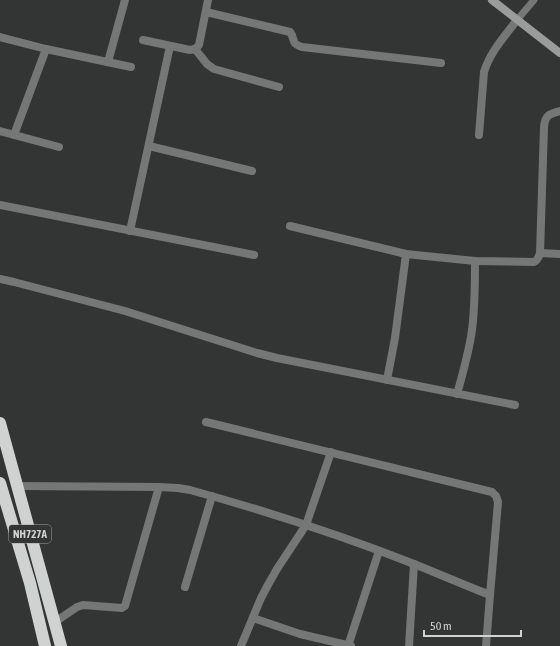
<svg xmlns="http://www.w3.org/2000/svg" width="560" height="646" viewBox="0 0 560 646" font-family="'Asap Condensed',sans-serif">
	<rect width="100%" height="100%" fill="#323533"/>
	<g fill="none" stroke-linecap="round" stroke-linejoin="round">
		<!-- lane -->
		<path stroke="#757776" stroke-width="7" d="M517 20 534 0"/>
		<!-- street -->
		<g stroke="#757776" stroke-width="8">
			<path d="M206 12 290 32C296 40 290 43 302 47L441 63"/>
			<path d="M0 37 46 49 131 67"/>
			<path d="M143 40 190 50 195 49 199 45 208 0"/>
			<path d="M195 49 207 64 214 69 279 87"/>
			<path d="M108 62 125 0"/>
			<path d="M0 131 59 147"/>
			<path d="M14 135 46 49"/>
			<path d="M479 135 484 72C490 52 505 36 517 20"/>
			<path d="M149 146 252 171"/>
			<path d="M0 205 254 255"/>
			<path d="M290 226 406 254 475 261 534 262C538 260 539 257 540 253L544 127C545 115 549 114 560 111"/>
			<path d="M130 231 170 46"/>
			<path d="M540 253 560 254"/>
			<path d="M0 279 14 282 125 311 257 353 277 358 515 405"/>
			<path d="M387 380 395 338 406 254"/>
			<path d="M457 394C463 373 469 352 472 330 475 307 475 284 475 261"/>
			<path d="M206 422 492 492 496 496 498 502 490 595 486 646"/>
			<path d="M17 486 159 487 178 488 190 490C266 511 341 535 414 564 439 574 464 585 490 595"/>
			<path d="M185 587 212 496"/>
			<path d="M253 618 300 634 351 646"/>
			<path d="M55 622 77 607 83 605 122 608 125 606 159 487"/>
			<path d="M241 646 261 598 269 583 277 569 306 525 331 452"/>
			<path d="M348 646 379 551"/>
			<path d="M409 646 414 564"/>
		</g>
		<!-- secondary -->
		<path stroke="#999c9a" stroke-width="8" d="M492 0 560 53"/>
		<!-- highway -->
		<g stroke="#ced2d0" stroke-width="12">
			<path d="M0 423 61 646"/>
			<path d="M0 483 30 583 45 646"/>
		</g>
	</g>
	<g text-anchor="middle" stroke-width="4" stroke-linejoin="round" paint-order="stroke">
		<!-- shield labels -->
		<rect fill="#323533" stroke="#a1a4a2" stroke-width="1" x="9" y="525" width="42" height="18" rx="3"/>
		<g font-size="11" font-weight="bold" fill="#d1d3d2">
			<text x="30" y="538">NH727A</text>
		</g>
	</g>
	<!-- scale -->
	<path d="M424 630v6h97v-6" fill="none" stroke="#d1d3d2" stroke-width="2"/>
	<text x="430" y="630" font-size="12" fill="#d1d3d2" stroke="#323533" stroke-width="3" paint-order="stroke">50 m</text>
</svg>
